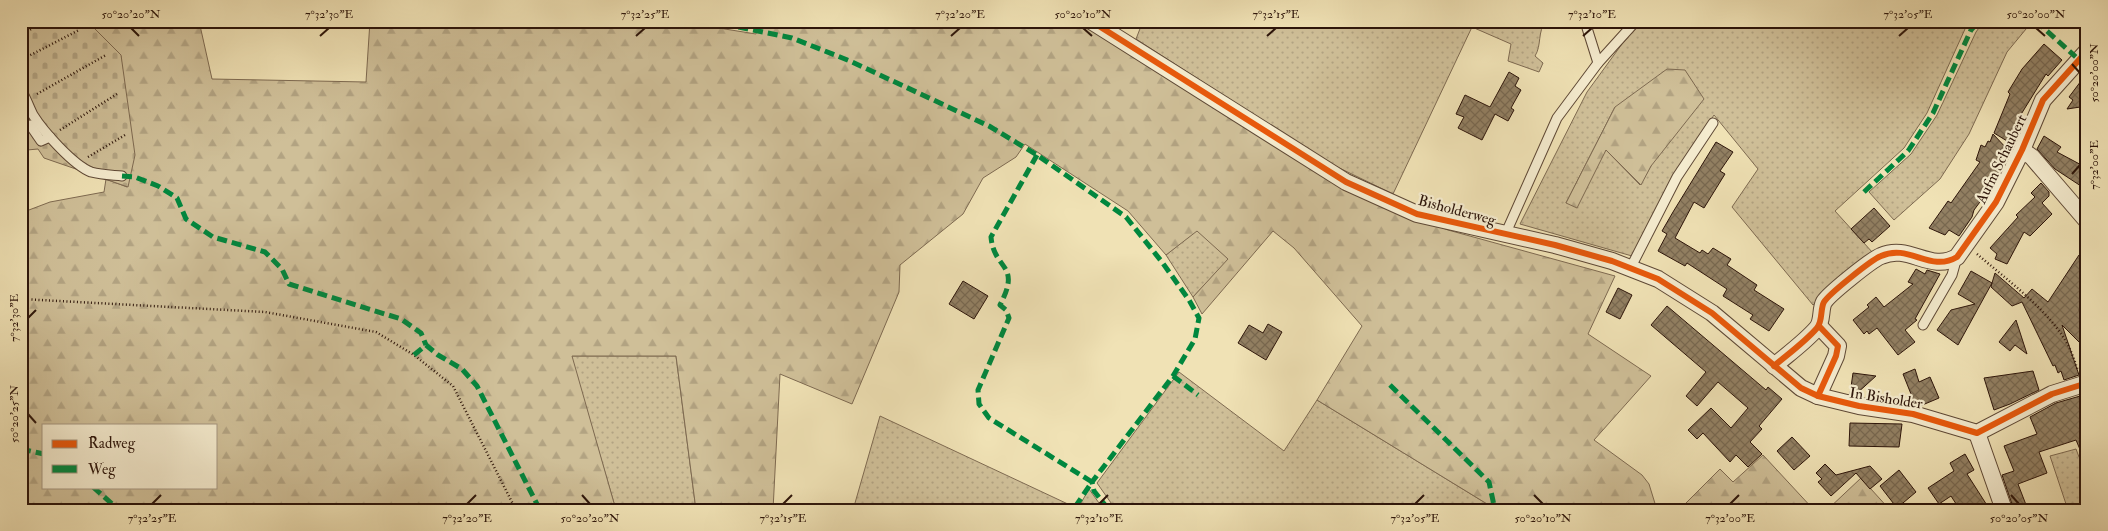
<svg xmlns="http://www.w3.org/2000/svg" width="2108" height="531" viewBox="0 0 2108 531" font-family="'IM FELL Double Pica',serif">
	<defs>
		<pattern id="grass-dots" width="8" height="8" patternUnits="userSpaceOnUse" patternTransform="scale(1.25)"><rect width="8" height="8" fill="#cfbf98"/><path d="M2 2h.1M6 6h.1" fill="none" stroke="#b2a382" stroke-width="1.8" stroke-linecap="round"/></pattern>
		<pattern id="forest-firs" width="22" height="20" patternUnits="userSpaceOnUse" patternTransform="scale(1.25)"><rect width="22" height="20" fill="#cfbf98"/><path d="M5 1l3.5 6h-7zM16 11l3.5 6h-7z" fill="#b2a382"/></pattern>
		<pattern id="cemetery-stones" width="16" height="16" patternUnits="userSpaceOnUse" patternTransform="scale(1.25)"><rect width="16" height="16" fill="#cfbf98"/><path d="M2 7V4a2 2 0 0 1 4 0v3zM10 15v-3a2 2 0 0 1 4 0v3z" fill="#b2a382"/></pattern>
		<pattern id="building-cross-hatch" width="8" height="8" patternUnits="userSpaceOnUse" patternTransform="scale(1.25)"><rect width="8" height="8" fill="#928063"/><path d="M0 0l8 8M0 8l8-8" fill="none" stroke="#786850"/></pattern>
	</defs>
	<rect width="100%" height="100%" fill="#f0e2b5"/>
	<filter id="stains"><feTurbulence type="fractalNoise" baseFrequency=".004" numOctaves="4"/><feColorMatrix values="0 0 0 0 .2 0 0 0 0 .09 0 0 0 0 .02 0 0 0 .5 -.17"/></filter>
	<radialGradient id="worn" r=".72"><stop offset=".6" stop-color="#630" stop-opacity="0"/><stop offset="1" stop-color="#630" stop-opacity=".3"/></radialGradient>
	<!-- grass -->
	<g fill="url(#grass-dots)" stroke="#7e6a51" fill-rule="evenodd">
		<path d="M1143 21H1546C1537 32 1542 45 1535 56L1543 63 1539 72 1508 61 1511 44 1472 27 1393 194 1327 162 1136 39Z"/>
		<path d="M1642 21H1971L1965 29 1927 113 1904 148 1835 211 1873 253 1813 305 1732 207 1758 169 1714 115 1674 177 1632 256 1520 224 1587 92 1622 44ZM1615 107 1651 166 1640 185 1606 150 1566 203Z"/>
		<path d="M1984 21 2031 23 2007 52 1969 134 1940 179 1894 220 1869 192 1911 154 1937 115 1976 32Z"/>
		<path d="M1197 230 1229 259 1193 297 1166 255Z"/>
		<path d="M571 356H676L696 510H616Z"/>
		<path d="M1179 372 1284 451 1317 400 1497 510H1116L1097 483Z"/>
		<path d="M880 416 1070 505 1067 510H853Z"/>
		<path d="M2076 449 2079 457 2087 454V510H2068L2050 456Z"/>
		<path d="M1089 489 1104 510H1077Z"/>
	</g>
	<!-- forest -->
	<g fill="url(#forest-firs)" stroke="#7e6a51" fill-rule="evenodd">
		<path d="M84 21H199L212 79 366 82 370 21H675L756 34 758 21H1080L1344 190 1448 230 1615 276 1588 334 1651 376 1594 440 1642 475 1649 484 1657 510H1497L1317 400 1362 326 1294 248 1273 231 1202 314 1193 297 1228 259 1197 231 1166 255 1128 211 1025 144 1016 157 983 178 963 214 900 265 899 292 852 404 780 374 773 510H696L676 356H572L616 510H21V213L50 202 104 192 106 179 127 187 121 56 90 24ZM44 425H216V487H44Z"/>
		<path d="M1667 69 1685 70 1704 99 1651 166 1641 185 1606 150 1577 208 1566 203 1615 107Z"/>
		<path d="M1763 455 1814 510H1679L1720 469 1733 482Z"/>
		<path d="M1861 478 1890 510H1827Z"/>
	</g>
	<!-- cemetery -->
	<path fill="url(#cemetery-stones)" stroke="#7e6a51" d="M21 21H84L90 24 121 55 135 155 128 187 44 158 38 149 27 150 21 143Z"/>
	<!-- building -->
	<g fill="url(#building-cross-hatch)" stroke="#2d150a">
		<path d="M2044 44 2062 60 2048 76 2046 74 2020 116 2023 117 2012 144 1994 133 2010 94 2008 92 2022 69Z"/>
		<path d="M1509 72 1519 78 1515 86 1521 90 1511 108 1514 110 1508 121 1495 114 1482 140 1458 128 1464 117 1456 114 1465 95 1490 107Z"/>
		<path d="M2087 73V106L2067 109 2073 100 2069 97Z"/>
		<path d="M1993 134 2009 151 1991 187 1974 210 1972 217 1959 236 1949 230 1945 235 1929 228 1948 201 1951 203 1980 162 1976 160 1981 145 1985 147 1988 141 1990 142Z"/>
		<path d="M2044 136 2061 147 2057 152 2087 168V190L2055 169 2037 149Z"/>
		<path d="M1716 142 1733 152 1720 171 1725 174 1704 208 1694 202 1675 238 1700 253 1702 250 1708 254 1713 248 1731 259 1727 265 1757 285 1754 290 1784 309 1769 331 1750 319 1753 315 1723 296 1727 289 1687 263 1685 266 1658 251 1667 234 1662 231 1673 212Z"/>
		<path d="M2041 183 2049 192V196L2042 203 2052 214 2030 236 2024 232 2007 264 1995 259 1997 254 1990 248 2018 217 2016 215 2035 197 2031 193Z"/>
		<path d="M1874 208 1890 226 1872 242 1869 239 1864 243 1851 229Z"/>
		<path d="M2079 255 2087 260V298L2079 310 2087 322V350L2062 325 2079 375 2064 380 2061 371 2058 373 2055 365 2053 366 2022 302 2012 306 1991 287 1992 283 1958 345 1937 330 1951 310 1975 304 1958 294 1971 271 1992 283 1995 273 2024 298 2032 289 2048 302Z"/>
		<path d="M1916 269 1925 274 1927 270 1940 274 1915 319 1917 320 1905 330 1915 342 1898 355 1877 328 1869 334 1867 331 1864 334 1853 320 1869 307 1867 305 1876 297 1884 307 1913 284 1908 282Z"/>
		<path d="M963 281 988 296 974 319 949 304Z"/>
		<path d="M1618 288 1632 295 1620 319 1606 312Z"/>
		<path d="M1667 306 1766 390 1768 387 1782 399 1759 426 1762 429 1750 442 1762 454 1748 467 1736 455 1730 462 1703 433 1697 439 1688 430 1711 408 1731 428 1748 408 1718 382 1697 406 1686 396 1706 372 1651 325Z"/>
		<path d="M2016 320 2027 354 2015 345 2010 351 1999 342Z"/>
		<path d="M1268 324 1282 332 1266 360 1238 343 1249 325 1263 333Z"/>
		<path d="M1915 369 1919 382 1930 377 1939 398 1920 406 1915 404 1903 374Z"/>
		<path d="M2033 371 2039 390 2010 404 1994 410 1984 378Z"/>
		<path d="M1853 373 1876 376 1855 395 1850 394Z"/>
		<path d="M2087 394V466L2076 440 2039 452 2047 473 2018 484 2028 510H2014L2002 475 2014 471 2004 446 2037 434 2030 417 2056 403Z"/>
		<path d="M1850 423 1902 424 1899 447 1849 446Z"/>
		<path d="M1792 437 1810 456 1794 470 1777 451Z"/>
		<path d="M1965 454 1974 470 1967 474 1990 510H1960L1951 496 1939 504 1928 488 1954 471 1950 463Z"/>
		<path d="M1825 464 1836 475 1870 466 1882 479 1870 489 1856 473 1831 496 1818 482 1822 479 1816 473Z"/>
		<path d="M1899 470 1916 492 1897 508 1880 486Z"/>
	</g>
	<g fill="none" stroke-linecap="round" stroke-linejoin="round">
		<!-- service casing -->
		<g stroke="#5e4835" stroke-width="11">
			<g id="service">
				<path d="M1588 21 1587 28 1598 63"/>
				<path d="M21 90C26 98 29 107 33 115 43 131 73 165 91 172 102 175 112 175 122 176"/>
				<path d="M30 125 41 141 50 137"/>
				<path d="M1505 235 1557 118 1598 63 1636 21"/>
				<path d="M1631 267 1677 177 1713 123"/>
				<path d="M1923 325 1952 275 1957 257"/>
			</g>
		</g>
		<!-- minor casing -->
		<g stroke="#5e4835" stroke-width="18">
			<g id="minor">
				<path d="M1091 21 1346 182 1417 214 1555 245 1612 261 1658 279 1712 313 1801 388 1818 396 1836 356 1838 346 1819 326"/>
				<path d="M2022 150 2032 157 2087 221"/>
				<path d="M1774 366C1788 354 1805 342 1817 328 1823 321 1820 309 1824 302 1829 294 1871 260 1881 256 1909 243 1930 273 1957 257L1996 202 2022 150 2043 100 2087 51"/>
				<path d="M1818 396 1859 406 1913 414 1977 433 2052 394 2087 383"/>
				<path d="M1977 433 2004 510"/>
			</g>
		</g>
		<!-- path -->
		<g stroke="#2d150a" stroke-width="2.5" stroke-dasharray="1 2.5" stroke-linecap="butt">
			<path d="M21 35 45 21"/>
			<path d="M21 60 79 30"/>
			<path d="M37 94 106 55"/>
			<path d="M60 130 117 94"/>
			<path d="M88 157 125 135"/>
			<path d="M1977 254C2007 280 2049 310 2068 345 2072 353 2075 362 2078 371"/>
			<path d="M21 299 265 312 376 332 414 355 453 386 516 510"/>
		</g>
		<!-- service -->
		<use href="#service" stroke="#f5eccf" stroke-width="9"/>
		<!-- minor -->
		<use href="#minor" stroke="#f5eccf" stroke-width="16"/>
		<!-- quiet -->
		<g stroke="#00873e" stroke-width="5" stroke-dasharray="10 5" stroke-linecap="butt">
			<path d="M709 21 792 38 850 61 989 126 1037 155 1126 217 1162 262 1189 300 1199 318 1195 339 1173 376 1092 482 1094 491 1109 510"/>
			<path d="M2036 21 2078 59"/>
			<path d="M1037 155 991 237C994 271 1022 263 1000 305L1006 310 1009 318 978 390 979 404 989 418 1092 482 1073 510"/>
			<path d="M122 176 135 177 158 186 177 198 186 219 213 237 265 252 282 269 289 284 401 319 421 333 426 345"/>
			<path d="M1864 192 1908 151 1933 113 1971 30 1979 21"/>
			<path d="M414 355 426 345 438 355 462 369 477 386 540 510"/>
			<path d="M1173 376 1198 395"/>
			<path d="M1390 385 1489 482 1495 510"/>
			<path d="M21 449 44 454"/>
			<path d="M93 487 119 510"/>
		</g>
		<!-- cycleway casing -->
		<g stroke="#f5eccf" stroke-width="9">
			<g id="cycleway">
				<path d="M1091 21 1346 182 1417 214 1555 245 1612 261 1658 279 1712 313 1801 388 1818 396 1836 356 1838 346 1819 326"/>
				<path d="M1774 366C1788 354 1805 342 1817 328 1823 321 1820 309 1824 302 1829 294 1871 260 1881 256 1909 243 1930 273 1957 257L1996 202 2022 150 2043 100 2087 51"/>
				<path d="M1818 396 1859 406 1913 414 1977 433 2052 394 2087 383"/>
			</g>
		</g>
		<!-- cycleway -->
		<use href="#cycleway" stroke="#e8590c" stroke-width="6"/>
	</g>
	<!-- ticks -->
	<path fill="none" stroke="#2d150a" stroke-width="2" d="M131 28 139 36M1083 28 1092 36M2036 28 2045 36M320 36 329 28M636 36 645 28M951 36 960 28M1267 36 1276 28M1583 36 1592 28M1899 36 1908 28M2072 64 2080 73M2072 174 2080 165M28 318 36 310M28 414 36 423M582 495 590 504M1534 495 1543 504M2011 495 2019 504M152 504 161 495M467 504 476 495M783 504 792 495M1099 504 1108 495M1415 504 1424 495M1730 504 1739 495"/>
	<g text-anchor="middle" stroke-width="4.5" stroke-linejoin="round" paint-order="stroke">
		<!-- street labels -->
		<g font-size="15" fill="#2d150a" stroke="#f5eccf">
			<text transform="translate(2001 159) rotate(-64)" y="5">Aufm Schaubert</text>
			<text transform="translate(1457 210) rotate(15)" y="5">Bisholderweg</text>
			<text transform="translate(1886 398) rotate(9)" y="5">In Bisholder</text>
		</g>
	</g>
	<!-- margin -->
	<rect width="2108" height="531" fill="none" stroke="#f0e2b5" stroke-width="55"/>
	<!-- legend -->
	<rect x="42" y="424" width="175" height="65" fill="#f5eccf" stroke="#a59680"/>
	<rect x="52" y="440" width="25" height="8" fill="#e8590c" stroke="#a59680"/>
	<text x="88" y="448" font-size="15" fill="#2d150a">Radweg</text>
	<rect x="52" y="465" width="25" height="8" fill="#00873e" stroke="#a59680"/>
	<text x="88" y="474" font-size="15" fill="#2d150a">Weg</text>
	<rect x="28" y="28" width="2052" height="476" fill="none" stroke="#2d150a" stroke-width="2"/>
	<g font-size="12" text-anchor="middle" fill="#2d150a">
		<text x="131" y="18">50°20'20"N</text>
		<text x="329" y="18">7°32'30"E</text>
		<text x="645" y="18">7°32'25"E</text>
		<text x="960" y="18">7°32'20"E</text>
		<text x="1083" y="18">50°20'10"N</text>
		<text x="1276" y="18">7°32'15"E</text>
		<text x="1592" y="18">7°32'10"E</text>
		<text x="1908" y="18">7°32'05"E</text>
		<text x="2036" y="18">50°20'00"N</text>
		<text transform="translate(2094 73) rotate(-90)" y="4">50°20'00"N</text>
		<text transform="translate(2094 165) rotate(-90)" y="4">7°32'00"E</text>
		<text transform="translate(14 318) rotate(-90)" y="4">7°32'30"E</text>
		<text transform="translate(14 414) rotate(-90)" y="4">50°20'25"N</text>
		<text x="152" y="522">7°32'25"E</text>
		<text x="467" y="522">7°32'20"E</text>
		<text x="590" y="522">50°20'20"N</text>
		<text x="783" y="522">7°32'15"E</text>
		<text x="1099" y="522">7°32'10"E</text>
		<text x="1415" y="522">7°32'05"E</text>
		<text x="1543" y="522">50°20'10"N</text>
		<text x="1730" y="522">7°32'00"E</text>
		<text x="2019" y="522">50°20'05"N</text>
	</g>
	<rect width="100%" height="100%" filter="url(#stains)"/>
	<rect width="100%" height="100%" fill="url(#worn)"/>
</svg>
